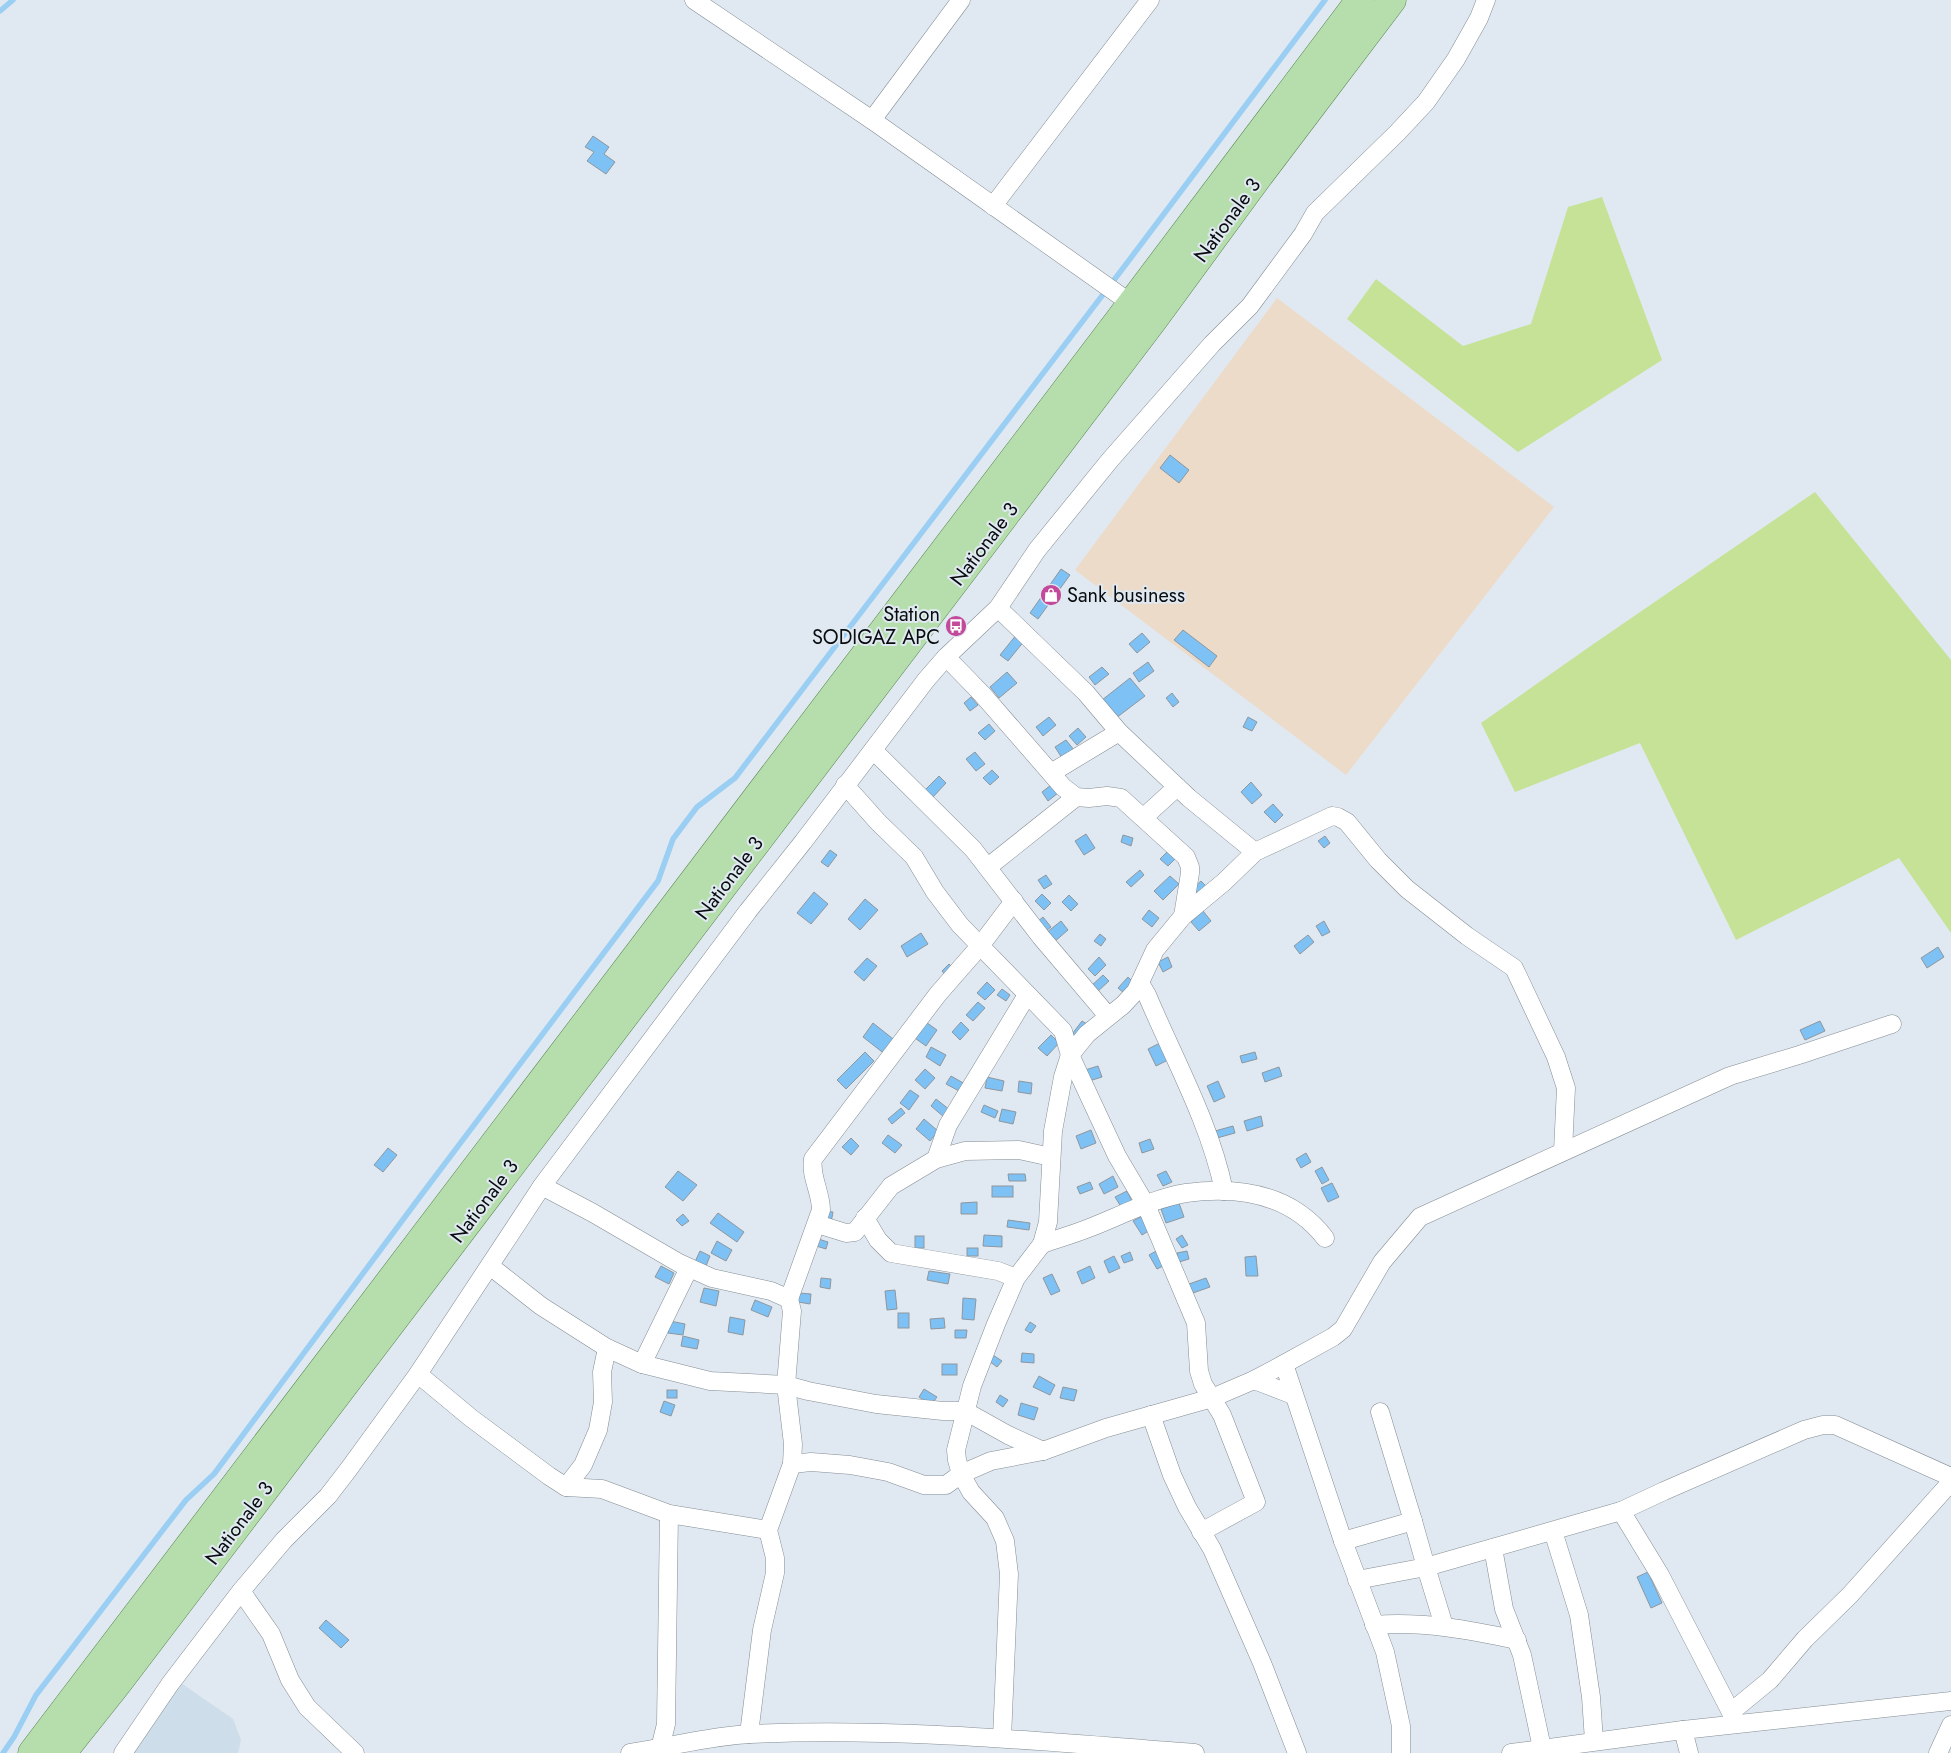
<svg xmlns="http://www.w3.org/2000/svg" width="1951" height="1753" viewBox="0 0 1951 1753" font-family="Jost,sans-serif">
	<rect width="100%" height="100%" fill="#e0e9f1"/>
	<!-- built -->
	<path fill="#cdddea" d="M178 1681 233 1719 241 1740 238 1753H124Z"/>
	<!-- industrial -->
	<path fill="#ecdbc9" d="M1277 298 1554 507 1346 775 1075 570Z"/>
	<!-- green -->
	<g fill="#c5e297">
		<path d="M1602 197 1662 360 1518 452 1347 319 1376 279 1463 346 1531 324 1568 207Z"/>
		<path d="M1815 492 1951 660V933L1899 858 1736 940 1640 743 1515 792 1481 723 1592 645Z"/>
	</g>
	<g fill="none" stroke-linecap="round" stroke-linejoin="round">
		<!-- stream -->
		<g stroke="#9acef3" stroke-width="5.5">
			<path d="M0 11 13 0"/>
			<path d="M3 1753 14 1737 36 1695 186 1500 214 1474 422 1194 658 881 673 839 697 807 735 778 1133 255 1325 0"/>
		</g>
	</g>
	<!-- building -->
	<g fill="#7ec1f4" stroke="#8e979e">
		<path d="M593 136 609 147 604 154 615 162 606 174 587 161 594 152 585 147Z"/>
		<path d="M1170 455 1189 470 1179 483 1160 468Z"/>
		<path d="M1061 569 1070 575 1038 619 1030 613Z"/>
		<path d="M1183 630 1217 656 1209 667 1174 640Z"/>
		<path d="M1142 633 1150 642 1137 653 1129 644Z"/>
		<path d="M1017 634 1025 640 1008 661 1000 655Z"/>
		<path d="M1148 662 1154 671 1139 682 1133 673Z"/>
		<path d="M1102 667 1109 674 1095 685 1089 677Z"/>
		<path d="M1007 672 1017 683 999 698 990 687Z"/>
		<path d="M1130 678 1145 696 1116 718 1102 700Z"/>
		<path d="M1172 693 1179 702 1173 707 1166 698Z"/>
		<path d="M971 697 978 705 970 711 964 703Z"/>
		<path d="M1049 717 1056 725 1043 736 1036 727Z"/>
		<path d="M1248 717 1257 722 1252 731 1243 727Z"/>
		<path d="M989 724 995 731 985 740 978 733Z"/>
		<path d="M1078 728 1086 737 1077 745 1069 736Z"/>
		<path d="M1066 740 1074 750 1062 758 1055 747Z"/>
		<path d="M975 752 985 764 976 771 966 759Z"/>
		<path d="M992 770 999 777 990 785 983 778Z"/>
		<path d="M939 776 946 783 933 797 925 790Z"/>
		<path d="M1251 782 1262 795 1252 804 1241 792Z"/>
		<path d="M1051 785 1058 793 1048 801 1042 792Z"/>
		<path d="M1273 804 1283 815 1275 823 1264 812Z"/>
		<path d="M1086 834 1095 848 1084 855 1075 841Z"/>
		<path d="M1123 835 1133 838 1131 846 1121 842Z"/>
		<path d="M1325 836 1330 843 1324 848 1318 841Z"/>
		<path d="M830 850 837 855 828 867 821 862Z"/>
		<path d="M1167 852 1175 859 1168 866 1160 859Z"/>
		<path d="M1140 870 1144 875 1131 887 1126 882Z"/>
		<path d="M1046 875 1052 884 1044 889 1038 880Z"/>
		<path d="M1170 876 1179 884 1163 900 1154 891Z"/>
		<path d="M1201 881 1208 888 1200 896 1193 888Z"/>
		<path d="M814 892 828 904 811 924 797 913Z"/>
		<path d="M1042 894 1051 903 1044 910 1035 901Z"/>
		<path d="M1069 895 1078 904 1071 911 1062 902Z"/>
		<path d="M865 899 878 910 860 930 848 919Z"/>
		<path d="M1149 910 1159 918 1152 927 1142 919Z"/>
		<path d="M1203 911 1211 921 1199 931 1191 922Z"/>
		<path d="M1043 917 1051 927 1043 933 1036 923Z"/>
		<path d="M1061 921 1068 930 1054 942 1046 933Z"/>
		<path d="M1324 921 1330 932 1322 936 1316 926Z"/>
		<path d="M921 933 928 944 907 957 901 946Z"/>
		<path d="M1100 934 1106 939 1101 946 1094 941Z"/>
		<path d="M1308 935 1314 942 1300 954 1294 946Z"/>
		<path d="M1938 947 1944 957 1927 968 1921 958Z"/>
		<path d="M1099 957 1106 965 1095 976 1088 969Z"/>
		<path d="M1168 957 1172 967 1163 972 1158 962Z"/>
		<path d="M867 958 877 966 864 981 854 972Z"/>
		<path d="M949 964 955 970 947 977 942 971Z"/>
		<path d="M1103 975 1109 981 1096 993 1090 987Z"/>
		<path d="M1128 977 1134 983 1124 993 1118 988Z"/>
		<path d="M987 982 995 990 985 1000 977 993Z"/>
		<path d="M1002 989 1010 995 1006 1001 997 995Z"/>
		<path d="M978 1002 985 1008 973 1021 966 1015Z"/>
		<path d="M923 1020 937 1030 926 1046 912 1036Z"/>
		<path d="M1082 1021 1090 1026 1080 1040 1072 1034Z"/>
		<path d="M1820 1021 1825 1031 1805 1040 1800 1030Z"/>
		<path d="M961 1022 969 1030 960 1040 952 1032Z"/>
		<path d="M873 1023 897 1042 886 1055 863 1037Z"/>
		<path d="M1051 1035 1059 1043 1047 1056 1038 1048Z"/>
		<path d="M1160 1043 1168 1060 1156 1066 1148 1049Z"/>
		<path d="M931 1047 946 1055 940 1066 926 1057Z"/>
		<path d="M865 1052 874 1061 846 1089 837 1080Z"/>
		<path d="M1255 1052 1257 1059 1242 1063 1240 1056Z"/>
		<path d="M1098 1066 1102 1077 1089 1081 1085 1070Z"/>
		<path d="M1279 1067 1282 1076 1265 1082 1262 1073Z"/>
		<path d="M925 1069 935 1078 925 1089 915 1080Z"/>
		<path d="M951 1076 965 1084 961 1092 946 1084Z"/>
		<path d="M987 1077 1004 1081 1002 1091 985 1088Z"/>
		<path d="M1019 1081 1032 1083 1031 1094 1018 1092Z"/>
		<path d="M1218 1081 1225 1097 1214 1102 1207 1086Z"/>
		<path d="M910 1090 919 1096 909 1110 900 1103Z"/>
		<path d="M936 1099 950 1110 944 1117 931 1106Z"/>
		<path d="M984 1105 998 1111 995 1118 981 1112Z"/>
		<path d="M901 1108 905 1113 892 1124 888 1119Z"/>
		<path d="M1002 1109 1016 1112 1013 1124 999 1121Z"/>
		<path d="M1261 1116 1263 1126 1247 1131 1244 1121Z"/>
		<path d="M924 1119 938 1131 930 1141 916 1129Z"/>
		<path d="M1233 1126 1235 1133 1217 1138 1215 1131Z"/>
		<path d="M1091 1130 1096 1143 1081 1149 1076 1136Z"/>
		<path d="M888 1135 902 1145 895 1153 882 1143Z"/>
		<path d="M851 1138 859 1146 851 1155 842 1147Z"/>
		<path d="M1150 1139 1154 1149 1142 1153 1139 1143Z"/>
		<path d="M388 1148 397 1155 383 1172 374 1165Z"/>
		<path d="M1306 1153 1311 1162 1301 1168 1296 1159Z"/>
		<path d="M1322 1167 1329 1180 1322 1184 1315 1171Z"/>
		<path d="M678 1171 697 1185 683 1201 665 1187Z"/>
		<path d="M1166 1171 1172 1182 1163 1186 1157 1175Z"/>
		<path d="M1008 1174H1025L1026 1181H1009Z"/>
		<path d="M1113 1176 1118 1187 1104 1194 1099 1184Z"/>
		<path d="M1090 1182 1093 1189 1080 1194 1077 1187Z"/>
		<path d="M1332 1183 1339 1197 1328 1202 1321 1188Z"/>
		<rect x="992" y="1186" width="21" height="11"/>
		<path d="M1127 1191 1134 1205 1123 1210 1115 1197Z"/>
		<path d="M977 1202V1214H961V1203Z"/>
		<path d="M1179 1203 1184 1217 1166 1223 1161 1209Z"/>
		<path d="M824 1211 833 1212 831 1223 822 1222Z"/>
		<path d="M718 1213 744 1232 737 1242 710 1223Z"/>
		<path d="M683 1214 689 1221 682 1226 676 1220Z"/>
		<path d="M1142 1216 1150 1230 1142 1235 1133 1221Z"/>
		<path d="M1008 1220 1030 1223 1029 1230 1007 1227Z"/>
		<path d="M984 1235 1002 1236V1247L983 1246Z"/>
		<path d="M1182 1235 1188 1245 1182 1248 1176 1239Z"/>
		<rect x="915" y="1236" width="9" height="12"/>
		<path d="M815 1238 828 1242 826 1249 813 1245Z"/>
		<path d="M717 1241 732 1250 726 1261 711 1253Z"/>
		<rect x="967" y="1248" width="11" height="8"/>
		<path d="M1158 1250 1165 1265 1157 1269 1149 1255Z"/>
		<path d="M700 1251 710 1256 704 1271 693 1266Z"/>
		<path d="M1187 1251 1189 1259 1179 1262 1177 1253Z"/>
		<path d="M1130 1252 1133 1260 1124 1263 1121 1256Z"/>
		<path d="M1114 1256 1120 1268 1109 1273 1104 1261Z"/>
		<path d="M1256 1256 1258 1276H1246L1245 1257Z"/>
		<path d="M661 1266 674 1273 669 1284 655 1277Z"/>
		<path d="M1090 1266 1095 1278 1082 1284 1077 1272Z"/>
		<path d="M929 1271 950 1274 948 1284 927 1280Z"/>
		<path d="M1052 1274 1060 1291 1051 1295 1043 1278Z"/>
		<path d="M821 1278 831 1279 830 1289 820 1287Z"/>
		<path d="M1206 1278 1210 1287 1193 1293 1189 1284Z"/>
		<path d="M704 1288 719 1291 716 1306 700 1302Z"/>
		<path d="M895 1290 897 1309 887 1310 885 1291Z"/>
		<path d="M799 1293 811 1294 810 1304 798 1302Z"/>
		<path d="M963 1298 976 1299 974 1320 962 1319Z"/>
		<path d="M755 1300 772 1307 768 1317 751 1310Z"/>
		<rect x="898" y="1313" width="11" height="15"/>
		<path d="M730 1317 745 1320 743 1335 728 1332Z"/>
		<path d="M944 1318 945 1328 931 1329 930 1319Z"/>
		<path d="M670 1321 685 1324 683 1335 668 1333Z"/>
		<path d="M1030 1322 1036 1326 1031 1333 1025 1330Z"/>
		<path d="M955 1330H967L966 1338H955Z"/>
		<path d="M683 1336 699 1340 697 1349 681 1346Z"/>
		<path d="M1022 1353 1034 1354V1363L1021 1362Z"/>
		<path d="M993 1355 1002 1361 997 1367 989 1361Z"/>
		<rect x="942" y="1364" width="15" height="11"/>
		<path d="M1039 1376 1055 1385 1050 1395 1033 1387Z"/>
		<path d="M1063 1387 1077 1390 1074 1401 1060 1398Z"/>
		<path d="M924 1389 937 1397 931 1405 919 1397Z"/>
		<rect x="667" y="1390" width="10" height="8"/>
		<path d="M1000 1395 1008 1400 1003 1407 996 1402Z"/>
		<path d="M664 1401 675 1405 671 1416 660 1412Z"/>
		<path d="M1021 1403 1038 1408 1034 1420 1018 1415Z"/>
		<path d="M1648 1572 1662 1603 1651 1608 1637 1577Z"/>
		<path d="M326 1620 349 1640 341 1648 319 1628Z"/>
	</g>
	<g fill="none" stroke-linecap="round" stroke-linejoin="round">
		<!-- minor casing -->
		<g stroke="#848d94" stroke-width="19">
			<g id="minor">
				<path d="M694 0 872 120 1139 309"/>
				<path d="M872 120 961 0"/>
				<path d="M993 206 1150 0"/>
				<path d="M998 608 1086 693 1119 732 1189 798 1255 852"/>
				<path d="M946 657 982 694 1063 787 1076 797 1089 798 1107 796 1121 798 1186 857 1190 867V873L1183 916"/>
				<path d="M873 750 973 849 1041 937 1108 1016"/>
				<path d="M1051 773 1119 732"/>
				<path d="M845 785 878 822 914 857 935 892 960 925 1063 1031 1070 1055 1117 1156 1146 1205 1196 1323 1199 1371 1203 1384 1222 1415 1256 1502 1201 1532"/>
				<path d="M1144 817 1177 787"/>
				<path d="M988 867 1076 797"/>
				<path d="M1140 983 1147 995C1174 1059 1210 1123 1224 1191"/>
				<path d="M936 1159 948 1125 1027 995"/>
				<path d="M542 1186 593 1213 679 1263 712 1278 771 1291 789 1299 792 1311 786 1385 793 1444 792 1464 768 1530 775 1558V1573L762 1630 749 1734"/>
				<path d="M865 1218 878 1240 891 1253 998 1271 1016 1278"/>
				<path d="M817 1224 846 1233 855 1232 891 1186 936 1159 965 1151 1019 1150 1051 1157"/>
				<path d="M1042 1244C1057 1239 1074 1234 1089 1228 1120 1216 1154 1198 1186 1193 1239 1186 1291 1194 1325 1238"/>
				<path d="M490 1266 541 1306 607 1348 642 1364 710 1381 786 1385 808 1391 876 1404 943 1411H965L1008 1435 1043 1451"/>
				<path d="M789 1299 821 1210C821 1192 810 1176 813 1159L938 994 980 946 1014 901"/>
				<path d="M642 1364 689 1268"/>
				<path d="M1284 1364 1343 1541 1385 1652 1401 1726V1753"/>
				<path d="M418 1374 471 1418 549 1476 566 1487 602 1489 669 1514 768 1530"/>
				<path d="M1254 1380 1293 1395"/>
				<path d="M1380 1412 1413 1521"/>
				<path d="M1151 1415 1172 1475 1187 1507 1212 1549 1262 1663 1297 1753"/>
				<path d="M792 1464 811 1462 850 1465 888 1472 924 1485H946L961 1474 991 1461 1043 1451 1106 1428 1212 1398 1254 1380 1284 1364 1333 1337 1343 1329 1382 1262 1420 1217 1730 1076 1799 1055 1892 1024"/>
				<path d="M566 1487 583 1465 598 1430 603 1402 602 1372 607 1348"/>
				<path d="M1621 1511 1660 1575 1736 1722"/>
				<path d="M1553 1531 1579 1615 1591 1697 1594 1741"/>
				<path d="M1343 1541 1413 1521 1426 1567 1621 1511 1664 1491 1804 1430 1823 1425H1835L1951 1477"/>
				<path d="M1493 1548 1504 1609 1522 1655 1542 1748"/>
				<path d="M1357 1580 1426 1567 1444 1626"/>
				<path d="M241 1591 271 1634 290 1680 307 1707 355 1753"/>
				<path d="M1374 1625C1423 1621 1470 1630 1517 1640"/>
				<path d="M1731 1712 1770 1680 1805 1639 1850 1595 1951 1482"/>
				<path d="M1683 1730 1689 1753"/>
				<path d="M1002 1738 1009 1574 1005 1541 995 1518 971 1492 961 1474 957 1460 956 1450 972 1386 996 1324 1016 1278 1042 1244 1048 1222 1053 1131 1063 1077 1070 1055 1087 1034 1123 1005 1136 991 1155 950 1183 916 1224 882 1255 852 1332 816 1338 817 1347 822 1378 860 1407 889 1467 936 1514 968 1556 1057 1566 1088 1563 1151"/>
				<path d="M123 1753 170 1684 241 1591 284 1540 328 1496 348 1470 418 1374 542 1186 748 911 803 842 926 680 946 657 998 608 1037 550 1110 460 1212 344 1250 306 1303 234 1315 213 1397 133 1426 102 1456 59 1479 18 1486 0"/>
				<path d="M630 1753C669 1747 710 1736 750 1734 898 1727 1047 1742 1195 1753"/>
				<path d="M659 1753 666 1724 669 1514"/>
				<path d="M1511 1753 1683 1730 1951 1701"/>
				<path d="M1938 1753 1951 1725"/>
			</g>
		</g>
		<!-- primary casing -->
		<g stroke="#5a8652" stroke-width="29">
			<g id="primary">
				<path d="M32 1753 1132 303 1360 0"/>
				<path d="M62 1753 117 1684 1154 319 1258 177 1392 0"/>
			</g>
		</g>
		<!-- minor -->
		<use href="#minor" stroke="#fff" stroke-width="18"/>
		<!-- primary -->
		<use href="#primary" stroke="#b6dead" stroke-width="28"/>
	</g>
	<!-- icons -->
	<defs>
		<g id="shop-disc" transform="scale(1.125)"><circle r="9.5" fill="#c3499b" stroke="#e0e9f1"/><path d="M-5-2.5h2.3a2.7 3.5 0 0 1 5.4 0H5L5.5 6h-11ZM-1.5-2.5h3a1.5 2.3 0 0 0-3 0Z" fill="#fff"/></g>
		<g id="bus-disc" transform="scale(1.125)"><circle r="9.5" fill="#c3499b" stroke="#e0e9f1"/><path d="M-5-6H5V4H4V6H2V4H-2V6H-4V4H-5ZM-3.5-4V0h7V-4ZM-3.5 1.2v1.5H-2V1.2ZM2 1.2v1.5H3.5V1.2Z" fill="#fff"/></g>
	</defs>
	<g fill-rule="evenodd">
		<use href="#shop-disc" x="1051" y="595"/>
		<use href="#bus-disc" x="956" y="626"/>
	</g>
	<g text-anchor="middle" stroke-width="4" stroke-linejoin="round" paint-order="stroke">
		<!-- street labels -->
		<g font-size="20" fill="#090c0e" stroke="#e0e9f1">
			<text transform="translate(1227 220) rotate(-54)" y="7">Nationale 3</text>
			<text transform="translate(984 544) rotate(-53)" y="7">Nationale 3</text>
			<text transform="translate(729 878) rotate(-53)" y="7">Nationale 3</text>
			<text transform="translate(484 1201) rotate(-53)" y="7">Nationale 3</text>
			<text transform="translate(239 1523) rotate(-53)" y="7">Nationale 3</text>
		</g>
		<!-- poi labels -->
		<g font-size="20" fill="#090c0e" stroke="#e0e9f1" text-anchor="start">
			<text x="1067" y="602">Sank business</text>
			<text x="940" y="621" text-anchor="end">Station<tspan x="940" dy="23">SODIGAZ APC</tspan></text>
		</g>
	</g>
</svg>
